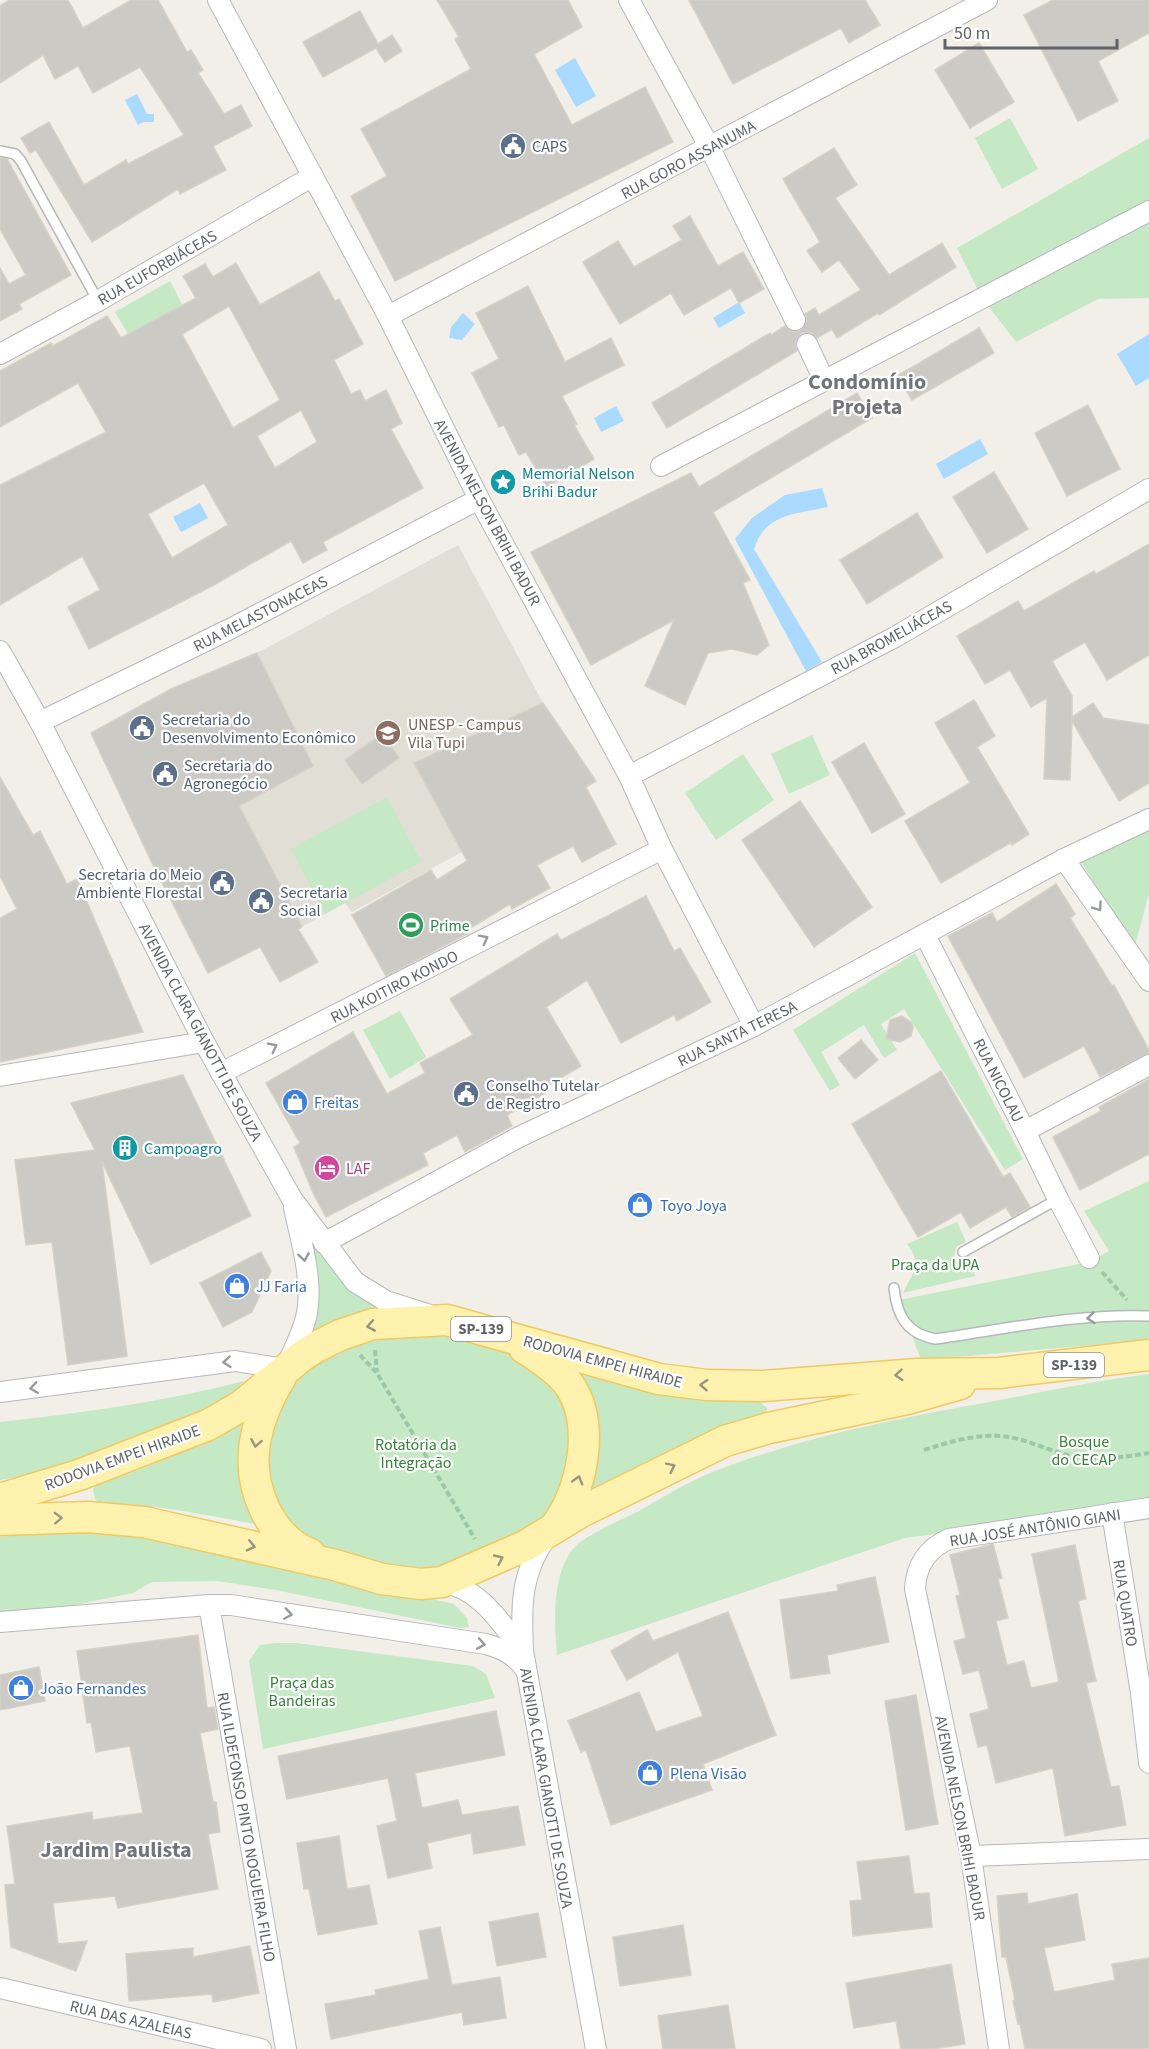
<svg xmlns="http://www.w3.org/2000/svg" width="1149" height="2049" viewBox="0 0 1149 2049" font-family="'Source Sans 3',sans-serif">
	<rect width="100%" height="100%" fill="#f1efe8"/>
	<!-- education -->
	<path fill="#e1ded6" d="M458 545 543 703 415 763 462 852 352 912 345 903 302 927 239 806 313 766 257 653Z"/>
	<!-- green -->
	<g fill="#c5e8c5">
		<path d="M1010 118 1038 169 1002 189 975 138Z"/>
		<path d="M1149 138V298L1098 299 1016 342 982 298 957 248Z"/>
		<path d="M170 281 183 306 128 334 115 312Z"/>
		<path d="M812 735 830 775 789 794 771 754Z"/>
		<path d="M743 754 774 800 716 840 685 793Z"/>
		<path d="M387 797 421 862 325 914 291 849Z"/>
		<path d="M1149 828V893L1134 949 1079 858Z"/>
		<path d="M915 953 1023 1159 1005 1170 904 1009 881 1024 897 1050 884 1058 864 1025 821 1052 840 1085 830 1091 793 1030Z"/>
		<path d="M400 1011 426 1057 390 1079 363 1030Z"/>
		<path d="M1149 1181V1340L921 1360 899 1300 1089 1262 1109 1251 1084 1211Z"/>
		<path d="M957 1222 966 1242 956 1247 954 1258 959 1263H972L975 1276 903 1293C912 1274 923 1263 907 1244Z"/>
		<path d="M303 1227 404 1313 310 1335Z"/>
		<path d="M444 1331C468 1339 495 1344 516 1357 524 1362 531 1369 537 1375 543 1379 550 1384 555 1389 581 1417 568 1501 539 1524 528 1532 503 1541 489 1547 468 1557 446 1571 422 1572 406 1573 377 1563 360 1559 339 1554 310 1547 295 1529 273 1500 261 1469 272 1432 275 1422 276 1411 281 1402 307 1345 390 1337 444 1331Z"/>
		<path d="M574 1368 758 1400 767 1408 765 1418 588 1493 597 1461 598 1428 590 1396Z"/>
		<path d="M1149 1374V1505L905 1538 557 1655C554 1622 551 1567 579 1543 593 1532 623 1519 639 1511 660 1499 681 1486 703 1476 793 1439 889 1420 984 1403 1039 1393 1093 1381 1149 1374Z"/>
		<path d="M244 1381 227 1400C152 1431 80 1466 0 1480V1422C82 1413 164 1402 244 1381Z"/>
		<path d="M252 1418 241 1444 239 1473 246 1501 261 1525C218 1517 174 1508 131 1505 119 1504 103 1508 95 1499L93 1489C100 1478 119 1478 131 1473 174 1457 211 1439 252 1418Z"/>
		<path d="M111 1527 454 1604 467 1618 469 1627 460 1628 276 1590 217 1581 152 1582 133 1593 0 1620V1537L67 1529Z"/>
		<path d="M276 1643H296L473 1666 486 1674 495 1698 263 1749 249 1661 260 1645Z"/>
	</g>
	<!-- water -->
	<g fill="#aadaff">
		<path d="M575 58 596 96 576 107 555 70Z"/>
		<path d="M137 94 147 114H154V122H144L138 125 125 100Z"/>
		<path d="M739 302 745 313 719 328 713 318Z"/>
		<path d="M463 313 475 324 462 340 449 338 451 327Z"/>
		<path d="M1149 334V378L1136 386 1117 354Z"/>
		<path d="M616 406 624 421 601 432 594 418Z"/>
		<path d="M980 439 988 454 944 479 936 464Z"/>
		<path d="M822 488 828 507C797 514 765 513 754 549L822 662 806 671 735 539 752 518 785 495Z"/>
		<path d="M200 503 208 518 181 532 173 517Z"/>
	</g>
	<!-- building -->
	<g fill="#cccac5" stroke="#d6d1c6" stroke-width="1.5" fill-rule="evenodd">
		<path d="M9 0H68L83 28 131 0H158L187 52 191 50 203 70 198 73 224 114 241 105 252 126 213 146 226 170 180 194 178 189 92 242 36 150 30 153 21 138 49 122 84 185 126 160 128 164 184 135 140 67 93 93 78 66 55 79 43 55 0 83V6Z"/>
		<path d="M437 0H568L582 27 534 54 572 125 645 87 673 142 395 281 351 196 387 176 361 129 471 69 455 39 459 37Z"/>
		<path d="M689 0H865L880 25 849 43 841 28 733 84Z"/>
		<path d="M1053 0H1149V33L1098 61 1118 101 1078 121 1024 15Z"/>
		<path d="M360 11 378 44 392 35 402 51 385 62 376 48 323 77 303 42Z"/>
		<path d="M979 43 1014 102 970 128 935 70Z"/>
		<path d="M834 148 857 185 835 198 889 275 942 243 956 267 879 315 878 313 837 338 832 329 817 338 809 332 801 333 795 342 797 351 667 428 652 403 770 333 771 335 785 326 794 332 801 330 807 321 805 314 815 308 819 315 861 290 839 260 822 272 807 251 820 242 783 179Z"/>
		<path d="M0 158 7 159 71 275 19 304 22 309 0 321V268L9 284 26 275 0 229Z"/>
		<path d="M690 216 718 266 743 252 764 289 739 303 731 288 684 315 671 293 620 324 583 262 618 241 634 267 682 240 673 226Z"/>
		<path d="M236 263 260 305 319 272 335 301 339 299 363 344 334 360 351 394 360 390 365 401 386 390 402 423 391 429 423 488 323 542 327 550 303 563 291 541 212 586 89 649 68 607 100 590 82 556 0 605V485L106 432 78 383 0 427V371L51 343 53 346 107 316 121 338 196 298 183 276 205 264 213 277ZM229 306 280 400 233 428 182 334ZM301 410 317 442 275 468 257 436ZM204 483 228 525 172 558 148 514Z"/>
		<path d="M528 286 565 362 611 338 624 365 562 396 577 424 574 425 594 459 547 487 526 452 519 455 504 425 499 427 472 373 499 359 476 313Z"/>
		<path d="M979 328 994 353 912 400 897 376Z"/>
		<path d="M857 393 872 418 713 512 750 580 743 583 769 645 757 655 732 649 708 653 685 705 645 686 674 620 591 665 531 552 691 473 699 487Z"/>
		<path d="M1088 405 1120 469 1067 496 1035 433Z"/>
		<path d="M994 472 1028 529 987 553 953 497Z"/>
		<path d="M917 513 943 557 867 604 840 560Z"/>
		<path d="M1149 544V655L1107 680 1085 642 1052 661 1072 696V717L1093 703 1103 718 1149 725V783L1119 801 1072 721 1070 780 1044 779 1047 698 1031 707 1010 670 985 684 957 636 1018 601 1024 611 1094 571 1096 574Z"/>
		<path d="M257 653 313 766 239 806 302 927 298 929 318 962 280 982 260 947 208 973 151 861 91 733 171 689Z"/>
		<path d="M974 700 995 736 977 747 1029 834 1012 845 1010 843 941 883 905 821 970 783 935 723Z"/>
		<path d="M543 703 596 781 586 787 616 844 582 862 573 846 537 865 550 888 512 909 510 904 467 930 469 933 386 976 352 915 431 870 437 880 467 861 414 763Z"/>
		<path d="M382 734 399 758 362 784 345 760Z"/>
		<path d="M864 743 905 814 872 833 832 762Z"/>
		<path d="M0 777 33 835 40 831 67 884 77 879 143 1032 0 1062V918L17 909 0 876Z"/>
		<path d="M800 801 872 907 814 947 742 840Z"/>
		<path d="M1056 884 1075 914 1070 918 1112 986 1114 985 1149 1050V1053L1100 1077 1084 1046 1024 1078 948 936 992 913 997 922Z"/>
		<path d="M646 896 674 951 680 948 711 1002 677 1021 674 1015 621 1043 587 980 546 1007 581 1066 542 1089 545 1093 507 1115 512 1126 465 1152 457 1135 423 1153 428 1165 326 1217 314 1195 294 1147 300 1143 266 1083 353 1032 387 1094 425 1073 420 1063 473 1035 450 999 557 934 561 940Z"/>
		<path d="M902 1016 912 1023 913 1027 911 1036 900 1042 886 1039 890 1020Z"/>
		<path d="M861 1040 878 1060 855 1079 838 1058Z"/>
		<path d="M941 1071 1003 1177 1010 1173 1030 1207 1012 1217 1006 1207 970 1228 961 1212 918 1237 852 1124Z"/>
		<path d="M183 1075 251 1216 151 1264 102 1162 127 1356 68 1365 52 1242 26 1245 15 1160 95 1150 71 1103Z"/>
		<path d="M1149 1079V1154L1080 1190 1053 1137 1101 1111 1099 1107Z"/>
		<path d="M261 1252 271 1271 252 1312 223 1327 200 1283Z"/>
		<path d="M993 1544 1002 1578 998 1579 1008 1618 996 1621 1007 1665 1024 1661 1031 1688 1059 1682 1032 1554 1075 1545 1086 1599 1078 1601 1096 1681 1086 1683 1111 1787 1119 1786 1126 1825 1065 1836 1053 1768 996 1783 987 1745 978 1747 970 1714 989 1709 979 1670 963 1674 954 1641 966 1638 956 1596 960 1595 950 1555Z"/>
		<path d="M875 1577 889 1642 827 1655 830 1673 791 1679 780 1600 838 1591 837 1585Z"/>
		<path d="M728 1612 776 1735 703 1764 712 1790 611 1825 586 1750 581 1752 568 1721 639 1692 656 1732 703 1716 678 1652 627 1680 611 1651 647 1630 653 1641Z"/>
		<path d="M198 1635 207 1708 214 1707 218 1729 200 1733 213 1802H216L220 1832 208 1834 218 1889 118 1908 115 1896 53 1903 58 1944 87 1941 76 1971 11 1947 5 1885 15 1884 7 1826 92 1812 93 1820 143 1813 130 1746 96 1752 91 1722 87 1723 77 1651Z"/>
		<path d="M39 1667 45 1701 0 1710V1675Z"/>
		<path d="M916 1695 938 1824 906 1830 885 1701Z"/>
		<path d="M496 1711 505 1755 415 1773 422 1808 458 1800 462 1815 518 1806 525 1845 474 1854 471 1833 427 1843 432 1868 388 1878 377 1826 397 1821 388 1778 287 1799 278 1756Z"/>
		<path d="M339 1836 347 1889 369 1885 377 1924 318 1935 309 1889H304L297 1843Z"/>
		<path d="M909 1856 914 1894 929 1893 932 1927 853 1936 850 1901 862 1900 857 1862Z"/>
		<path d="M1027 1893 1028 1904 1077 1894 1085 1940 1044 1948 1054 1992 1115 1980 1112 1964 1149 1958V2049H1025L1020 2024H1018L1013 2001 1015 2000 1006 1957H1002L997 1896Z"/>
		<path d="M538 1913 546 1957 497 1966 489 1922Z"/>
		<path d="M683 1925 691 1975 620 1986 613 1937Z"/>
		<path d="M440 1927 452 1985 500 1977 506 2018 464 2025 462 2012 331 2039 325 2004 376 1995 375 1990 429 1979 419 1931Z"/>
		<path d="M250 1946 259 1993 213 2002 212 1994 129 2001 126 1954 193 1948V1957Z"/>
		<path d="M951 1964 965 2044 933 2049H901L896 2021 854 2028 846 1983Z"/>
		<path d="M728 2005 735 2049H663L658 2016Z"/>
	</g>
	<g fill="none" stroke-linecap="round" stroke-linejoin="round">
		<!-- service casing -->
		<g stroke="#b5b8bc" stroke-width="12">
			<g id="service">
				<path d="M0 151 15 154 21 161 98 301"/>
				<path d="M963 1252 1058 1199"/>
				<path d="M894 1288C897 1316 906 1333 935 1339 1006 1329 1078 1313 1149 1316"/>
			</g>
		</g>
		<!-- minor casing -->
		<g stroke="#b5b8bc" stroke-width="22">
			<g id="minor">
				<path d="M218 0 388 316 479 499 629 776 662 849 754 1026"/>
				<path d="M629 0 710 148 795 320"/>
				<path d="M388 316 987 0"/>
				<path d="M807 344 824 380"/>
				<path d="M0 354 98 301 313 176"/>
				<path d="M661 466 1149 211"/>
				<path d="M0 651 40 722 204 1042 292 1199 355 1282 386 1301 430 1315"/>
				<path d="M40 722 230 629 479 499"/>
				<path d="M629 776 895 637 1149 489"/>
				<path d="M1064 859 1149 981"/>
				<path d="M925 935 1025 1131 1149 1065"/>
				<path d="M221 1073 662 849"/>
				<path d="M0 1076 204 1042"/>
				<path d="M1025 1131 1058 1199 1089 1258"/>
				<path d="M324 1243 519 1137 754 1026 1064 859 1149 819"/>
				<path d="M0 1392 235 1361 285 1369C293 1351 303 1333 307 1313 313 1279 301 1241 294 1208"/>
				<path d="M1112 1513 1141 1693 1149 1763"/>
				<path d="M547 1536C520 1574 521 1607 523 1651L596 2049"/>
				<path d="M442 1582C481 1589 500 1622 523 1651"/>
				<path d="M209 1605 286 2049"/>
				<path d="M0 1622 209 1605H231L486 1644C503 1649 514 1654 525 1669"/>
				<path d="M971 1856 1149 1849"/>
				<path d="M0 1988 261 2049"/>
				<path d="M999 2049 971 1856 915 1589C916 1565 928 1548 949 1539L1149 1508"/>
			</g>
		</g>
		<!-- primary casing -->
		<g stroke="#f2c960" stroke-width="33">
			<g id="primary">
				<path d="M524 1348C540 1358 560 1371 570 1386 596 1426 582 1492 555 1527"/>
				<path d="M281 1377C269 1396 259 1419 255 1442 248 1485 268 1537 310 1554"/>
				<path d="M0 1499 79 1475 208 1425 241 1406 302 1356 316 1347 340 1335 373 1324 447 1320 659 1379 707 1385 763 1386 917 1374 999 1373 1149 1355"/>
				<path d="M0 1520 88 1517 144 1522 335 1565 382 1579 421 1584 442 1582 525 1546 581 1512 725 1441 769 1428 907 1399 960 1384"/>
			</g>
		</g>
		<!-- path -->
		<g stroke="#9cc7a9" stroke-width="4" stroke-dasharray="6 3" stroke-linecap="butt">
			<path d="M1102 1272 1127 1300"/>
			<path d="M375 1350 377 1372"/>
			<path d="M360 1355 377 1373 475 1539"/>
			<path d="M924 1450C949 1442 975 1434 1001 1436 1024 1438 1045 1449 1067 1455 1089 1462 1126 1457 1149 1453"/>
		</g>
		<!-- service -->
		<use href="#service" stroke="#fff" stroke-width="9"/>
		<!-- minor -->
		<use href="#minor" stroke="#fff" stroke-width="20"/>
		<!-- primary -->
		<use href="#primary" stroke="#fff2af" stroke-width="30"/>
	</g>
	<!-- one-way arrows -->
	<defs><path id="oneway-chevron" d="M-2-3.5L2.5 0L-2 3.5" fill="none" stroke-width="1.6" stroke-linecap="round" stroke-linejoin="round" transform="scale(1.5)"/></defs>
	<g stroke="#979a9d">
		<use href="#oneway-chevron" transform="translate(1098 907) rotate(55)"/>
		<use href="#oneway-chevron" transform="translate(484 939) rotate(-27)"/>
		<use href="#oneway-chevron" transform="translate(273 1047) rotate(-27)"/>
		<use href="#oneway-chevron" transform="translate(304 1257) rotate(81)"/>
		<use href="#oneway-chevron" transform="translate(1091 1318) rotate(175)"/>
		<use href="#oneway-chevron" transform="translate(227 1362) rotate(175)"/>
		<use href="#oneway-chevron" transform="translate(34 1388) rotate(172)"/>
		<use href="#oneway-chevron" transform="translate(288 1614) rotate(9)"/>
		<use href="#oneway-chevron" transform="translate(481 1644) rotate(10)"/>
	</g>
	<g stroke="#979581">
		<use href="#oneway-chevron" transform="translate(371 1326) rotate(170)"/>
		<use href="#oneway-chevron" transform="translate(899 1375) rotate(175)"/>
		<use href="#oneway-chevron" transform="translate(704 1385) rotate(-176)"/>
		<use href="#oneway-chevron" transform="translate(256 1443) rotate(100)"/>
		<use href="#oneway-chevron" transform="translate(671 1467) rotate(-26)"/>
		<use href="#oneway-chevron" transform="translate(578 1480) rotate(-74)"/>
		<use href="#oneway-chevron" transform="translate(58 1518) rotate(-2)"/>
		<use href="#oneway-chevron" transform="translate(251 1546) rotate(13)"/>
		<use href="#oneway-chevron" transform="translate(499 1559) rotate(-25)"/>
	</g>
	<!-- icons -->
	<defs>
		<g id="civic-disc" transform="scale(1.35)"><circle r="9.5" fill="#5c6f8a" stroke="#fff"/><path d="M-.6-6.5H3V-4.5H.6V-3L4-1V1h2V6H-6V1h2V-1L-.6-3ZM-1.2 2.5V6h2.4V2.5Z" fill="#fff"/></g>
		<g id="sight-disc" transform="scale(1.35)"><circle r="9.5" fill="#0f9aa8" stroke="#fff"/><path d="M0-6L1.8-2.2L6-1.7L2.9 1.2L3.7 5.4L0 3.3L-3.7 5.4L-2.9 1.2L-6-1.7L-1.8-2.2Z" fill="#fff"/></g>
		<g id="university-disc" transform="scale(1.35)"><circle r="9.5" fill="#8d6e63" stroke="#fff"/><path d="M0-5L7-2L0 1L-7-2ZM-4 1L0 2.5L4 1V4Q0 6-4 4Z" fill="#fff"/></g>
		<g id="stadium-disc" transform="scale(1.35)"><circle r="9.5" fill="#2e9e5b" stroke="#fff"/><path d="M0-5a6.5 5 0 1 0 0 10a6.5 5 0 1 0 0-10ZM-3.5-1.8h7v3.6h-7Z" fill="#fff"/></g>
		<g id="shop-disc" transform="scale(1.35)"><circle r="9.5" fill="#3f7fe0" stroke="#fff"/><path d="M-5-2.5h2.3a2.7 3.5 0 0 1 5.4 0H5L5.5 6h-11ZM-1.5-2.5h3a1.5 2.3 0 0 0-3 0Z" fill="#fff"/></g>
		<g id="building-disc" transform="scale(1.35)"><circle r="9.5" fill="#0f9aa8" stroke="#fff"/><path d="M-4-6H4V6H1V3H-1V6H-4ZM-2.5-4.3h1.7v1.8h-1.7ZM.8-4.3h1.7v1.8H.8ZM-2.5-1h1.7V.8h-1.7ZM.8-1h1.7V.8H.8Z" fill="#fff"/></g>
		<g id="hotel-disc" transform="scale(1.35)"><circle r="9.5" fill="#d1479c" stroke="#fff"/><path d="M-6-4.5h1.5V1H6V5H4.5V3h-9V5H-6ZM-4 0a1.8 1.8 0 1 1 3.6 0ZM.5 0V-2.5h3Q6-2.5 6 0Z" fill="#fff"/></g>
	</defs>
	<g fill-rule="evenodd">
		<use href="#civic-disc" x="513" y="146"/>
		<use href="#sight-disc" x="503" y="482"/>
		<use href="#civic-disc" x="142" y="728"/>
		<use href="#university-disc" x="388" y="733"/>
		<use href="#civic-disc" x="165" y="774"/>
		<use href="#civic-disc" x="222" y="883"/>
		<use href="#civic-disc" x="261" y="901"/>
		<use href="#stadium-disc" x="411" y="925"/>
		<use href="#civic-disc" x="466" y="1094"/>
		<use href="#shop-disc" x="295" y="1102"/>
		<use href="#building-disc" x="125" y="1148"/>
		<use href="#hotel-disc" x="327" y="1168"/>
		<use href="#shop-disc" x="640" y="1205"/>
		<use href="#shop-disc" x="237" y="1286"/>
		<use href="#shop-disc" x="21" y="1688"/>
		<use href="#shop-disc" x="650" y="1773"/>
	</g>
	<g text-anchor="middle" stroke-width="4.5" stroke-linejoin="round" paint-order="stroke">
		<!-- shield labels -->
		<g fill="#fff" stroke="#8f9295" stroke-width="1.5">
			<rect x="451" y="1317" width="60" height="24" rx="4.5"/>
			<rect x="1044" y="1353" width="60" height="24" rx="4.5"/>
		</g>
		<g font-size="15" font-weight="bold" fill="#5f6368">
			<text x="481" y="1334">SP-139</text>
			<text x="1074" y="1370">SP-139</text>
		</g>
		<!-- service labels -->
		<g font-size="16" fill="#4e5e75" stroke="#fff" text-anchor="start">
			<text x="532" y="152">CAPS</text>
			<text x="162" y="725">Secretaria do<tspan x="162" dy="18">Desenvolvimento Econômico</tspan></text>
			<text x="184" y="771">Secretaria do<tspan x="184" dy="18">Agronegócio</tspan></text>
			<text x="202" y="880" text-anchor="end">Secretaria do Meio<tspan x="202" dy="18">Ambiente Florestal</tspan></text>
			<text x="280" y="898">Secretaria<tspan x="280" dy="18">Social</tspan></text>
			<text x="486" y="1091">Conselho Tutelar<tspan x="486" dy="18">de Registro</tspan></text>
		</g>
		<!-- street labels -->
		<g font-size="16" fill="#5f6368" stroke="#fff">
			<text transform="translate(688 159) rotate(-28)" y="6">RUA GORO ASSANUMA</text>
			<text transform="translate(157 267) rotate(-30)" y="6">RUA EUFORBIÁCEAS</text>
			<text transform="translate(488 512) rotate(62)" y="6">AVENIDA NELSON BRIHI BADUR</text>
			<text transform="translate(260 613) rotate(-27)" y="6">RUA MELASTONACEAS</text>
			<text transform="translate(891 637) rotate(-29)" y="6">RUA BROMELIÁCEAS</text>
			<text transform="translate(394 986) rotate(-27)" y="6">RUA KOITIRO KONDO</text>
			<text transform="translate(201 1032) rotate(62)" y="6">AVENIDA CLARA GIANOTTI DE SOUZA</text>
			<text transform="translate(737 1033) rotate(-26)" y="6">RUA SANTA TERESA</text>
			<text transform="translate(999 1080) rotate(63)" y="6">RUA NICOLAU</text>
			<text transform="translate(603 1361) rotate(15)" y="6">RODOVIA EMPEI HIRAIDE</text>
			<text transform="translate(122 1457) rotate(-20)" y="6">RODOVIA EMPEI HIRAIDE</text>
			<text transform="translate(1035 1527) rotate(-9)" y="6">RUA JOSÉ ANTÔNIO GIANI</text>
			<text transform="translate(1126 1603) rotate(81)" y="6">RUA QUATRO</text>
			<text transform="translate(547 1788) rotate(80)" y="6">AVENIDA CLARA GIANOTTI DE SOUZA</text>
			<text transform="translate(961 1818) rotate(79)" y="6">AVENIDA NELSON BRIHI BADUR</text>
			<text transform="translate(247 1827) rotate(80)" y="6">RUA ILDEFONSO PINTO NOGUEIRA FILHO</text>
			<text transform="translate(131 2019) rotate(13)" y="6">RUA DAS AZALEIAS</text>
		</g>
		<!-- culture labels -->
		<g font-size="16" fill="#0d838f" stroke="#fff" text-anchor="start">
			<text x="522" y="479">Memorial Nelson<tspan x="522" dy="18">Brihi Badur</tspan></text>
			<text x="144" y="1154">Campoagro</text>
		</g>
		<!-- education labels -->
		<g font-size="16" fill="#785e54" stroke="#fff" text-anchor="start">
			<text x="408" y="730">UNESP - Campus<tspan x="408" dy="18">Vila Tupi</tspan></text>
		</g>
		<!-- leisure labels -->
		<g font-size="16" fill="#27864d" stroke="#fff" text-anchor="start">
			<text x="430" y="931">Prime</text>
		</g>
		<!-- shop labels -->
		<g font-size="16" fill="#366cbe" stroke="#fff" text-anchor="start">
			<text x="314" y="1108">Freitas</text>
			<text x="660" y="1211">Toyo Joya</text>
			<text x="256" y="1292">JJ Faria</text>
			<text x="40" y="1694">João Fernandes</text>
			<text x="670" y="1779">Plena Visão</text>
		</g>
		<!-- hotel labels -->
		<g font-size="16" fill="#b23c85" stroke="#fff" text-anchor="start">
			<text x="346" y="1174">LAF</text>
		</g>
		<!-- park labels -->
		<g font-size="16" fill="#348238" stroke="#fff">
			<text x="935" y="1270">Praça da UPA</text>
			<text x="1084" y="1447">Bosque<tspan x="1084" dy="18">do CECAP</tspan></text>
			<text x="416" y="1450">Rotatória da<tspan x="416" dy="18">Integração</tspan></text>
			<text x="302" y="1688">Praça das<tspan x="302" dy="18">Bandeiras</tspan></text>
		</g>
		<!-- district labels -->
		<g font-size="22" font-weight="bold" fill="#70757a" stroke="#fff">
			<text x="867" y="389">Condomínio<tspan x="867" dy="25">Projeta</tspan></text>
			<text x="116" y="1857">Jardim Paulista</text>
		</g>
	</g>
	<!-- scale -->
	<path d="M945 39v9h172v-9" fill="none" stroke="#5f6368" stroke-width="3"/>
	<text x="954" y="39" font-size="18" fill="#5f6368" stroke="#ffffff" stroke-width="4.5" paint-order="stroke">50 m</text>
</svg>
